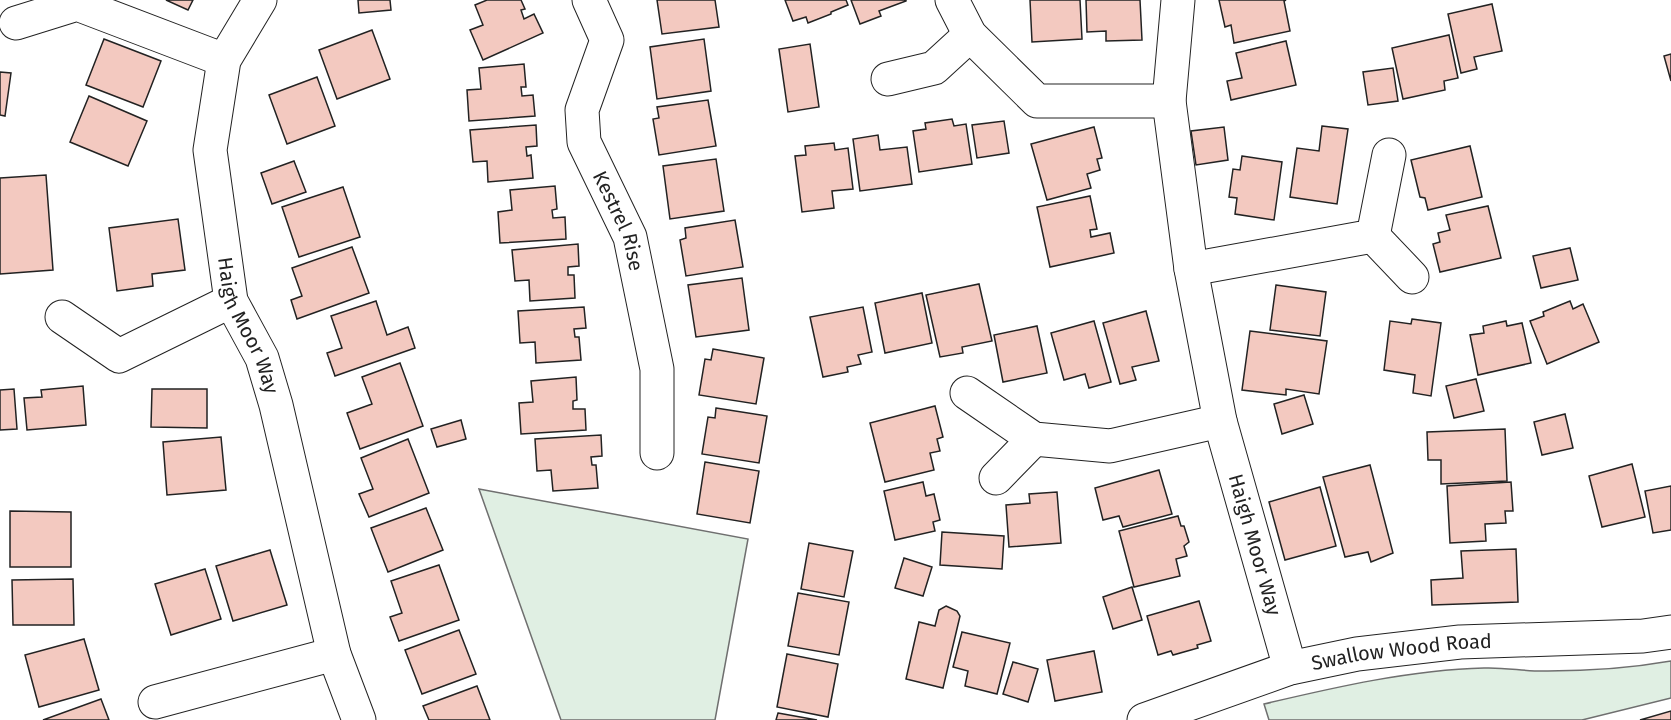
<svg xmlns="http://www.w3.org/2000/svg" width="1671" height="720" viewBox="0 0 1671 720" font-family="'Fira Sans',sans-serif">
	<rect width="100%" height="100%" fill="#fff"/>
	<!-- green -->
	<g fill="#e0efe3" stroke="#6f6f6f" stroke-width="1.5">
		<path d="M479 489 748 539 715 720H561Z"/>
		<path d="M1671 661V698L1582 720H1269L1264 704C1336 687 1410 670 1484 668 1506 667 1527 672 1548 671 1589 671 1631 668 1671 661Z"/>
	</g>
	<!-- building -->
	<g fill="#f3c9c0" stroke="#222" stroke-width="1.5">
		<path d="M166 0H193L188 10Z"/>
		<path d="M358 0H390L391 10 359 13Z"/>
		<path d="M487 0H521L525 9 521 10 524 19 534 14 543 33 483 60 470 30 483 25 475 5Z"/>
		<path d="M657 0H715L719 27 662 34Z"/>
		<path d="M785 0H846L848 5 831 12V14L808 23 806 17 793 21Z"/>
		<path d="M851 0H906V1L879 11 881 16 860 24Z"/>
		<path d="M1030 0H1080L1082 39 1032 42Z"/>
		<path d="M1086 0H1140L1142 40 1106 41V31L1087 32Z"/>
		<path d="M1219 0H1286L1284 1 1290 31 1234 43 1231 25 1225 27Z"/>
		<path d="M1492 4 1502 51 1474 57 1477 69 1461 73 1448 14Z"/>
		<path d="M372 30 390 79 337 99 319 50Z"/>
		<path d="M1449 35 1458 78 1444 81 1445 90 1403 99 1392 48Z"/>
		<path d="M104 39 161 61 143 107 86 85Z"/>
		<path d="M704 39 711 91 657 99 650 47Z"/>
		<path d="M1286 41 1296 85 1231 100 1227 81 1242 78 1236 53Z"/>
		<path d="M810 44 819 107 788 112 779 49Z"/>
		<path d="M1671 54V81L1664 56Z"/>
		<path d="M524 64 526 87H521L522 96 533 95 535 116 469 121 467 90 481 89 479 68Z"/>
		<path d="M1393 68 1398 101 1368 105 1363 72Z"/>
		<path d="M0 72 11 73 5 116 0 115Z"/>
		<path d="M317 77 335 126 287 144 269 95Z"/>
		<path d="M89 96 147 121 128 166 70 142Z"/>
		<path d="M708 100 716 146 659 155 653 119 659 118 657 107Z"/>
		<path d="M952 119 954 126 966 124 972 164 919 172 913 131 926 129 925 123Z"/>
		<path d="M1004 121 1009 153 977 158 972 125Z"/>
		<path d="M536 125 537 146 526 147 527 156 531 155 533 178 488 182 487 161 473 162 470 130Z"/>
		<path d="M1322 126 1348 129 1337 204 1290 197 1297 148 1319 151Z"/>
		<path d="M1094 127 1102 158 1097 159 1100 170 1087 174 1091 188 1047 200 1031 144Z"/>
		<path d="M1224 127 1228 160 1196 165 1191 131Z"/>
		<path d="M878 135 880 150 907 147 912 184 860 191 853 139Z"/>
		<path d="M834 143 835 150 848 148 853 189 832 191 834 208 802 212 795 156 806 155 805 146Z"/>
		<path d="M1470 146 1482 197 1428 210 1425 198 1420 197 1411 160Z"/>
		<path d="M1242 156 1282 162 1274 220 1235 214 1237 198 1229 197 1233 169 1240 170Z"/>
		<path d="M716 159 724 211 670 219 663 166Z"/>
		<path d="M294 161 306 192 272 204 261 173Z"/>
		<path d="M46 175 53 270 0 274V178Z"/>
		<path d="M555 186 557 209 552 210 553 218 565 217 566 239 500 243 498 212 512 210 510 190Z"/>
		<path d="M343 187 360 237 299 257 282 207Z"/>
		<path d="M1090 196 1097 229 1090 230 1091 237 1110 233 1114 253 1050 267 1037 207Z"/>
		<path d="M1488 206 1501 258 1440 272 1433 244 1440 242 1438 233 1450 230 1446 215Z"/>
		<path d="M178 219 185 270 152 274 153 286 117 291 109 228Z"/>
		<path d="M735 220 743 267 686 276 680 240 686 238 685 228Z"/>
		<path d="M578 244 579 266 568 267V275H574L575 298 530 301 529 280 515 281 512 250Z"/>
		<path d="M352 247 369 293 297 319 291 300 302 296 292 268Z"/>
		<path d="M1570 248 1578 280 1541 288 1533 256Z"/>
		<path d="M742 278 749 330 696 337 688 285Z"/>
		<path d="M979 284 992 341 962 347 963 353 940 357 926 295Z"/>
		<path d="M1276 285 1326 292 1320 336 1270 330Z"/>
		<path d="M922 293 932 343 885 353 875 303Z"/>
		<path d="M376 301 387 335 408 327 415 348 335 376 327 353 342 348 331 316Z"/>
		<path d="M1570 301 1573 309 1583 304 1599 342 1547 364 1530 321 1544 316 1543 312Z"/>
		<path d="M584 307 586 328 574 329 575 337H579L581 360 536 363 535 342 520 343 518 311Z"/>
		<path d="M863 307 872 352 858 355 861 364 847 367 848 372 823 377 810 317Z"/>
		<path d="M1146 311 1159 361 1132 367 1136 380 1120 384 1103 323Z"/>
		<path d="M1412 319 1441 323 1431 396 1413 393 1415 375 1384 370 1390 321 1411 324Z"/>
		<path d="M1094 321 1111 382 1089 388 1085 374 1064 380 1051 333Z"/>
		<path d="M1506 321 1507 326 1522 323 1531 363 1478 375 1470 335 1484 333 1483 326Z"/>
		<path d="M1037 326 1047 373 1003 382 994 335Z"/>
		<path d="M1250 331 1327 341 1319 394 1286 389V395L1242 390Z"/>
		<path d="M713 349 764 358 756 404 699 395 705 359 711 360Z"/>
		<path d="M400 363 423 426 360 449 347 413 372 404 362 377Z"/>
		<path d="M576 377 577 400 573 401V409H585L586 430 521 434 519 403 533 402 531 381Z"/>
		<path d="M1476 379 1484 411 1454 418 1446 386Z"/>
		<path d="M83 386 86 425 27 430 24 398 42 397 41 390Z"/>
		<path d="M14 389 17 429 0 430V390Z"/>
		<path d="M152 389H207V428L151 427Z"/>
		<path d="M1304 395 1313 424 1282 434 1274 404Z"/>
		<path d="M935 406 943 437 937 439 940 451 930 453 934 470 885 482 870 423Z"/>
		<path d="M716 408 767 416 759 463 702 454 708 417 715 418Z"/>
		<path d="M1565 414 1573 448 1542 455 1534 422Z"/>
		<path d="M461 420 466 439 437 447 431 429Z"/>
		<path d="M1505 429 1507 481 1441 484V460H1428L1427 432Z"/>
		<path d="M601 435 602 456 591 457 592 465H596L598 488 553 491 551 470 537 471 535 439Z"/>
		<path d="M221 437 226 490 167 495 163 442Z"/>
		<path d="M408 439 429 493 369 517 359 494 373 489 361 458Z"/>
		<path d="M705 462 759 471 750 523 697 514Z"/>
		<path d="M1632 464 1645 517 1602 527 1589 476Z"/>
		<path d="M1370 465 1393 553 1371 562 1368 552 1345 557 1323 477Z"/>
		<path d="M1159 470 1172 514 1123 527 1119 516 1103 520 1095 488Z"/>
		<path d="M923 482 926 496 934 494 940 520 933 522 935 531 895 540 884 491Z"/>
		<path d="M1511 482 1513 511H1505L1506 523 1485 524 1486 541 1450 543 1447 486Z"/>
		<path d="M1671 486V530L1653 533 1645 491Z"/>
		<path d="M1320 487 1336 546 1285 560 1269 502Z"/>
		<path d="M1057 492 1061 543 1009 547 1006 505 1030 503 1029 494Z"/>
		<path d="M426 508 443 550 388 572 371 528Z"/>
		<path d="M10 511 71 512V567H10Z"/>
		<path d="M1178 516 1181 526H1184L1189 542 1184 546 1187 556 1176 559 1180 576 1134 587 1119 531Z"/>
		<path d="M942 532 1004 536 1002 569 940 565Z"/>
		<path d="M809 543 853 551 844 597 801 589Z"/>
		<path d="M1516 549 1518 602 1432 605 1431 580 1463 578 1461 551Z"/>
		<path d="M270 550 287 605 233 621 216 566Z"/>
		<path d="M904 558 932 567 923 596 895 588Z"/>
		<path d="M439 565 459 620 399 641 390 617 402 613 391 581Z"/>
		<path d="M205 569 221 619 171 635 155 584Z"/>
		<path d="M73 579 74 625H13L12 580Z"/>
		<path d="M1132 587 1142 620 1113 629 1103 597Z"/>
		<path d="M798 593 849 602 839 655 788 646Z"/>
		<path d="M1199 601 1211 641 1197 645 1198 648 1173 655 1171 651 1158 655 1147 616Z"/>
		<path d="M946 606 957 611 960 616 943 688 906 679 919 622 935 626 939 610Z"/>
		<path d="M459 630 476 674 422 694 405 650Z"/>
		<path d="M962 632 1010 643 997 694 965 686 968 671 953 667Z"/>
		<path d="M84 639 99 690 39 707 25 655Z"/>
		<path d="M1094 651 1102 692 1055 701 1047 660Z"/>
		<path d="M787 654 838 664 828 717 777 707Z"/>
		<path d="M1013 662 1038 669 1028 702 1003 694Z"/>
		<path d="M477 686 490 720H429L423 706Z"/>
		<path d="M101 699 109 720H43Z"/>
		<path d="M1671 711V720H1640Z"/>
		<path d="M778 713 817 720H776Z"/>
	</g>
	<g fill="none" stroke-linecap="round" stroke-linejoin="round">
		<!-- minor casing -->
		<g stroke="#222" stroke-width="35">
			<g id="minor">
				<path id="s1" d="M260 0 224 60 210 150 231 301 262 358 276 405 334 654 359 720"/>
				<path id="s2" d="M589 0 607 40 582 110 584 142 630 237 657 369V453"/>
				<path d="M952 0 970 35 1037 101H1169"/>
				<path id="s3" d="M1178 0 1169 101 1191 269 1220 421 1290 668"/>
				<path d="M16 23 77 4 224 60"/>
				<path d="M888 79 934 68 970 35"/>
				<path d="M1373 236 1412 277"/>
				<path d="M1191 269 1373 236 1389 155"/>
				<path d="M62 317 119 356 231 301"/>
				<path d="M967 393 1034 439 1110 446 1220 421"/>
				<path d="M996 478 1034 439"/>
				<path d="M155 702 334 654"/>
				<path id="s4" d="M1144 720 1290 668 1357 654 1460 642 1643 636 1671 632"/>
			</g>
		</g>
		<!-- minor -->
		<use href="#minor" stroke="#fff" stroke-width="33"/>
	</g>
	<g text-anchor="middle" stroke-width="4.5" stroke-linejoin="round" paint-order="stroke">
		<!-- street labels -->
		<g font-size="20" fill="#222" stroke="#fff">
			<text dy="7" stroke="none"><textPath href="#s2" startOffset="237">Kestrel Rise</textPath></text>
			<text dy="7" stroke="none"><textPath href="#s1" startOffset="342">Haigh Moor Way</textPath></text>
			<text dy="7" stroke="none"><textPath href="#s3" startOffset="554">Haigh Moor Way</textPath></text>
			<text dy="7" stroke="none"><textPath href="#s4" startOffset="268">Swallow Wood Road</textPath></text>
		</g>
	</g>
</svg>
